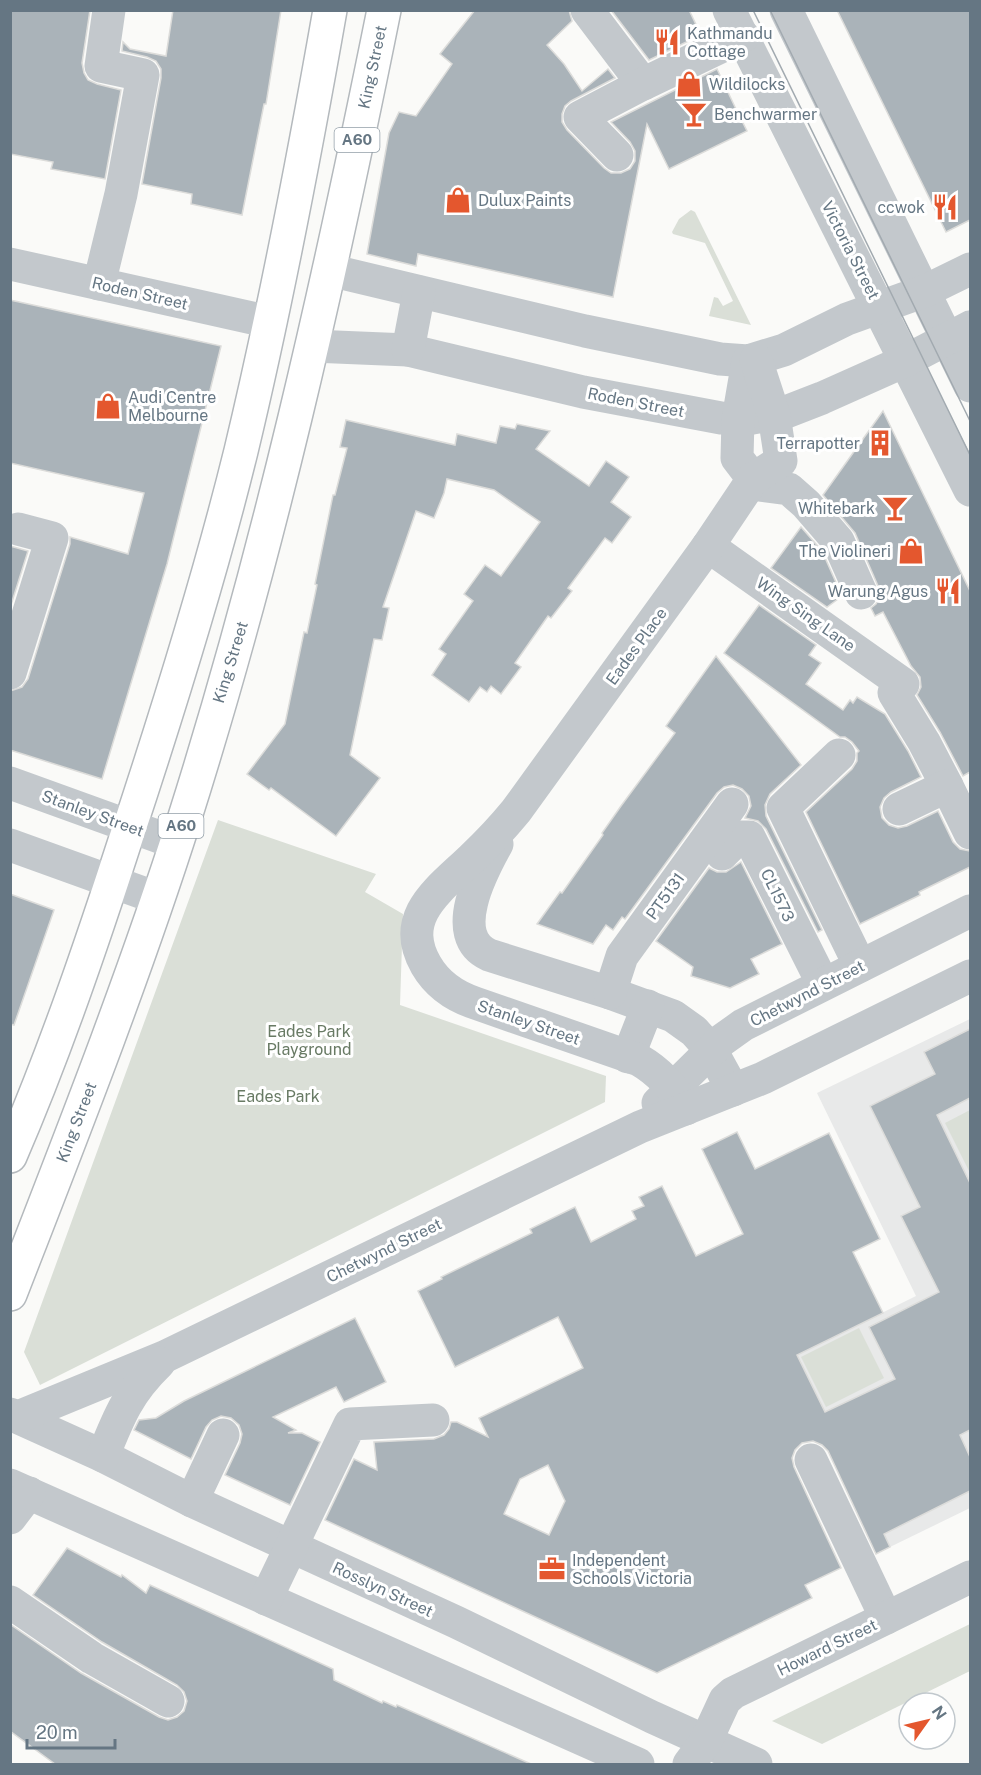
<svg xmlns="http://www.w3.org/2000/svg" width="981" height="1775" viewBox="0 0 981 1775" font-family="'Public Sans',sans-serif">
	<rect width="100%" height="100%" fill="#fafaf8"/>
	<!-- built -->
	<path fill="#e8e9e9" d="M970 1019V1508L890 1547 797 1355 916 1296 817 1093Z"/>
	<!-- green -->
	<g fill="#dadfd7">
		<path d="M691 210 695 212 751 325 709 316 714 297 718 298 723 306 733 301 705 243 673 234 672 232 679 219Z"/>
		<path d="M218 820 376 874 365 892 403 914 400 1005 606 1076 605 1102 40 1385 24 1352Z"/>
		<path d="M970 1110V1173L945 1123Z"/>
		<path d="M859 1328 884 1378 826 1407 801 1357Z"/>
		<path d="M970 1624V1671L822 1744 772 1721Z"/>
	</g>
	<!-- building -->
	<g fill="#aab3b9" stroke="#dcdcda" stroke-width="1.5" fill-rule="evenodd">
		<path d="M10 10H90L82 63 84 73 88 80 97 84 121 90 105 179 51 169 53 162 10 154Z"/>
		<path d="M173 10H281L266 104H264L242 215 191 204 192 194 142 184 161 78V69L156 61 147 57 122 51 123 42 130 49 166 56Z"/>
		<path d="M475 10H569L572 21 547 45 564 64 582 91 608 69 615 78 571 101 565 106 562 114V122L567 130 604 168 611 173H621L630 169 635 161V151L630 142 611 122 717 69 735 107 747 131 669 169 647 124 613 297 418 254 416 266 367 254 389 133 399 112 416 116 452 64 440 54Z"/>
		<path d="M611 10H689L701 35 649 60Z"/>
		<path d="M837 10H970V220L946 232Z"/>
		<path d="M10 300 221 346 167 564 102 779 10 750V691L22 687 28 679 70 544V537L128 554 144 493 10 463Z"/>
		<path d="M883 411 970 591V772L963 776 940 732 917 695 921 687 920 677 911 666 883 612 875 616 871 608 876 604 880 596 878 586 855 533 823 495Z"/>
		<path d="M346 420 455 445 457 434 496 443 500 426 515 429 517 424 550 431 536 449 589 486 606 461 629 477 611 502 631 517 612 543 605 538 568 588 572 591 551 618 548 616 515 663 521 667 501 694 491 686 487 692 480 687 469 702 432 675 446 654 439 649 473 601 464 594 485 565 501 576 540 522 494 490 447 479 444 493 434 518 416 511 383 607 389 608 382 640 374 639 350 755 380 778 336 836 271 788 269 790 247 774 285 724 304 632 307 633 317 585 315 584 333 495H335L347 448 340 447Z"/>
		<path d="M801 527 822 551 842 596 827 607 771 568Z"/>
		<path d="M10 546 28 551 10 608Z"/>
		<path d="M759 605 816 645 809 655 821 663 806 684 843 710 850 700 853 703 857 697 885 714 908 751 921 777 891 792 884 798 880 807 882 818 889 825 898 828 907 826 938 811 953 842 960 849 970 851V867L919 892 920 895 860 924 806 812 852 769 857 761V753L859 751 852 742 845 737H840L724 653Z"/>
		<path d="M716 656 801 765 770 794 765 805 766 816 822 930 818 932 766 829 758 821 745 818 751 806 749 796 742 789 733 785 724 787 717 793 625 919 622 917 613 930 606 925 593 944 537 924 560 892 562 893 603 835 602 833 621 806 675 733 666 726Z"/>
		<path d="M741 862 782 944 751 959 759 974 730 988 691 976 693 967 656 941 709 868 717 872H726Z"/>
		<path d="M10 894 54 910 14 1025 10 1024Z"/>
		<path d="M970 1029V1098L937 1115 970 1183V1430L960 1435 970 1457V1491L884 1534 890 1547 876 1554 828 1451 822 1445 813 1441 802 1443 795 1450 792 1458 794 1467 841 1568 805 1585 812 1598 657 1673 325 1520 354 1459 377 1470 374 1442 434 1439 444 1435 449 1429 451 1422H457L488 1437 479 1418 583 1368 558 1317 455 1367 418 1291 442 1279 441 1277 532 1233 530 1229 575 1207 591 1242 636 1219 632 1211 644 1206 639 1197 662 1186 696 1256 743 1234 702 1149 737 1132 755 1169 829 1133 880 1239 853 1252 883 1313 797 1355 825 1412 895 1379 869 1327 939 1292 901 1216 920 1207 870 1106 935 1074 924 1052ZM548 1465 565 1501 549 1535 504 1514 520 1479Z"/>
		<path d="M355 1318 386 1382 344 1402 336 1387 273 1417 296 1430 288 1433H302L320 1442 290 1505 225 1475 240 1443 242 1434 239 1425 231 1418 221 1416 212 1420 206 1427 191 1459 134 1430 139 1420 156 1418 184 1401Z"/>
		<path d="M67 1548 121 1577 122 1575 146 1593 150 1585 333 1669 334 1680 382 1703 383 1701 396 1707 397 1705 531 1764H55L10 1731 11 1625 81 1673 159 1717 168 1720 177 1717 184 1711 187 1701 184 1692 177 1685 102 1642 33 1595Z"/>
	</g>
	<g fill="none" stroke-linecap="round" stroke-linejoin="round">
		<!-- highway casing -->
		<g stroke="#b4b9bd" stroke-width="36">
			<g id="highway">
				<path d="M10 1156C55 1052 92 943 127 835 169 708 209 581 241 451 276 305 304 158 330 10"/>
				<path d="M10 1294C71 1137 133 980 184 820 268 555 329 283 384 10"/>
			</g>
		</g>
		<!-- minor -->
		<g stroke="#c3c8cc" stroke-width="33">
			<path d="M587 10 643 84"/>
			<path d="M729 10 970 490"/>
			<path d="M786 10 970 386"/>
			<path d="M617 155 580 117 643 84 743 36"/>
			<path d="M10 264 270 322"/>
			<path d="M329 270 585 331 720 359 748 361 784 350 847 319 925 291 970 269"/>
			<path d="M99 284 121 194 143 75 101 66 109 10"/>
			<path d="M312 346 408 350 583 392 721 418 747 419 786 412 822 398 905 361 970 327"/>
			<path d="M408 350 419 292"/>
			<path d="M748 361 738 419 737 458 753 479"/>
			<path d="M751 484 789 489 806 504 838 541 861 593"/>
			<path d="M708 546 903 684 894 693 924 742 947 786"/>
			<path d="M10 673 52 538 18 529"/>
			<path d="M839 755 783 808 860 966"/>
			<path d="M10 783 176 843"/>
			<path d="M899 809 947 786 970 833"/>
			<path d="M497 844C482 871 447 936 489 955L610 993 673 1016 694 1031 711 1050 733 1090"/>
			<path d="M10 845 157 898"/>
			<path d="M722 854 739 837H749L823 984"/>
			<path d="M610 993 622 956 732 804"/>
			<path d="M628 1057 648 1006"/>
			<path d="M658 1103 722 1040 743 1025 970 911"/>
			<path d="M686 1109C674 1088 660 1072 639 1060L475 1003C454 996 437 984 426 965 398 916 440 889 472 858 488 843 502 828 516 811L708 546 753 479 781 461 774 415 756 360"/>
			<path d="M10 1414 103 1456 192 1501 456 1622 652 1717 756 1764"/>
			<path d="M18 1417 164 1357 640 1127 763 1078 970 976"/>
			<path d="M103 1456C119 1416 128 1393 159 1363"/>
			<path d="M811 1460 886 1618"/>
			<path d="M10 1485 638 1764"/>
			<path d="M192 1501 223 1435"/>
			<path d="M10 1518 29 1493"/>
			<path d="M266 1599 350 1424 433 1420"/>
			<path d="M10 1602 92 1658 168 1701"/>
			<path d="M689 1764 706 1741 725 1700 733 1693 970 1577"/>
		</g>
		<!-- highway -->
		<use href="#highway" stroke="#fff" stroke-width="33"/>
		<!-- tram -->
		<g stroke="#a2aab0" stroke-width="1.5">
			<path d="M753 10 970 455"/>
			<path d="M770 10 970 421"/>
		</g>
	</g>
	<!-- icons -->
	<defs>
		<g id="restaurant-bare" transform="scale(2.07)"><path d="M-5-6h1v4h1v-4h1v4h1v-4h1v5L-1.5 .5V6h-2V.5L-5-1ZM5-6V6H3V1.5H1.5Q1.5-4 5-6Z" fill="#e4572e" stroke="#fff" stroke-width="2.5" paint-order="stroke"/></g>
		<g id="shop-bare" transform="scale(2.07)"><path d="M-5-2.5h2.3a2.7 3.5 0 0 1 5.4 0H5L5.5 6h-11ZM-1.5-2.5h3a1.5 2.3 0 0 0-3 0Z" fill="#e4572e" stroke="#fff" stroke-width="2.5" paint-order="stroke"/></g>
		<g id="bar-bare" transform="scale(2.07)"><path d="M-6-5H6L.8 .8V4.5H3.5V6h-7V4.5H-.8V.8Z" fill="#e4572e" stroke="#fff" stroke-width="2.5" paint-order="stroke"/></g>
		<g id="building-bare" transform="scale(2.07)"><path d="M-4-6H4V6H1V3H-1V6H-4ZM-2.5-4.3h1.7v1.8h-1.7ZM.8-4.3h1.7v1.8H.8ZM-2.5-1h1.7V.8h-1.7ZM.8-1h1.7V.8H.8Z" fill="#e4572e" stroke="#fff" stroke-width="2.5" paint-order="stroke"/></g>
		<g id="office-bare" transform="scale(2.07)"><path d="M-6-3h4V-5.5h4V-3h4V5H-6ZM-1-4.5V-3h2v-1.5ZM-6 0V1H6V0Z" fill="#e4572e" stroke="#fff" stroke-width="2.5" paint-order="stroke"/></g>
	</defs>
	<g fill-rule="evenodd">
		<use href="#restaurant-bare" x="667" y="42"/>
		<use href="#shop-bare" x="689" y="84"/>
		<use href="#bar-bare" x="694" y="114"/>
		<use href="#shop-bare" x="458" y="200"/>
		<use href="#restaurant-bare" x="945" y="207"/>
		<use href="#shop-bare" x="108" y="406"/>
		<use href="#building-bare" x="880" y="443"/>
		<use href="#bar-bare" x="895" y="508"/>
		<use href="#shop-bare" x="911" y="551"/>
		<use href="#restaurant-bare" x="948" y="591"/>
		<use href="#office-bare" x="552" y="1569"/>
	</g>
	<g text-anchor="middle" stroke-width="6" stroke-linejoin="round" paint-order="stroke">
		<!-- shield labels -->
		<g fill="#fff" stroke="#939fa8" stroke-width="1.5">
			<rect x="334.5" y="128" width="45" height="24" rx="4.5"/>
			<rect x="158.5" y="814" width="45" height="24" rx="4.5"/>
		</g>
		<g font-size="15" font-weight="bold" fill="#657683">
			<text x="357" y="145">A60</text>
			<text x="181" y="831">A60</text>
		</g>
		<!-- poi labels -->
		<g font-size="16" fill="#657683" stroke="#fff" text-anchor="start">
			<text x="687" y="39">Kathmandu<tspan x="687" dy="18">Cottage</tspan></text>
			<text x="709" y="90">Wildilocks</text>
			<text x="714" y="120">Benchwarmer</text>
			<text x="478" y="206">Dulux Paints</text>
			<text x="925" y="213" text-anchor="end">ccwok</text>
			<text x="128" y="403">Audi Centre<tspan x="128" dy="18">Melbourne</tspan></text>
			<text x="860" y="449" text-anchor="end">Terrapotter</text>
			<text x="875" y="514" text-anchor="end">Whitebark</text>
			<text x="891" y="557" text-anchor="end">The Violineri</text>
			<text x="928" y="597" text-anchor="end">Warung Agus</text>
			<text x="572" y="1566">Independent<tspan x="572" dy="18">Schools Victoria</tspan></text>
		</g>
		<!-- street labels -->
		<g font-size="16" fill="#657683" stroke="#fff">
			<text transform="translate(372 67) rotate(-78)" y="6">King Street</text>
			<text transform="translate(851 250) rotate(63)" y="6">Victoria Street</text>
			<text transform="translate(140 293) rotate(13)" y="6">Roden Street</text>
			<text transform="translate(636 402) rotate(11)" y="6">Roden Street</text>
			<text transform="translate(806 614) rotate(35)" y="6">Wing Sing Lane</text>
			<text transform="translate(636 646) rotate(-54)" y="6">Eades Place</text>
			<text transform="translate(230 662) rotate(-73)" y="6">King Street</text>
			<text transform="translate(93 813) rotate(20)" y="6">Stanley Street</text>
			<text transform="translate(778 895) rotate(64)" y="6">CL1573</text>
			<text transform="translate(665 896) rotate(-54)" y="6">PT5131</text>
			<text transform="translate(807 993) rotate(-27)" y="6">Chetwynd Street</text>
			<text transform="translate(529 1022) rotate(19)" y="6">Stanley Street</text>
			<text transform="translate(76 1122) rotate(-69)" y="6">King Street</text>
			<text transform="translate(384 1250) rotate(-26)" y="6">Chetwynd Street</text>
			<text transform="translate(383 1589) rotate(25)" y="6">Rosslyn Street</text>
			<text transform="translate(827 1647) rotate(-26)" y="6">Howard Street</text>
		</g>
		<!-- park labels -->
		<g font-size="16" fill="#687a64" stroke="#fff">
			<text x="309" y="1037">Eades Park<tspan x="309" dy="18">Playground</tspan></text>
			<text x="278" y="1102">Eades Park</text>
		</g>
	</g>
	<!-- border -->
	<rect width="981" height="1775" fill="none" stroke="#657683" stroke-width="24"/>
	<!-- north arrow -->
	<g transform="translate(927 1721) rotate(56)"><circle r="28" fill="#ffffff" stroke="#c1c8cd" stroke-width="1.5"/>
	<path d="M0-4.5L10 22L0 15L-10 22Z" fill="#e4572e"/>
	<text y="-9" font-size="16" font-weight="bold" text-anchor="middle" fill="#657683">N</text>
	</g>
	<!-- scale -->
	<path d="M27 1739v9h88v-9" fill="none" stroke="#657683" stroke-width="3"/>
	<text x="36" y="1739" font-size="18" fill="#657683" stroke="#ffffff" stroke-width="4.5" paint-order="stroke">20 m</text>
</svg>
